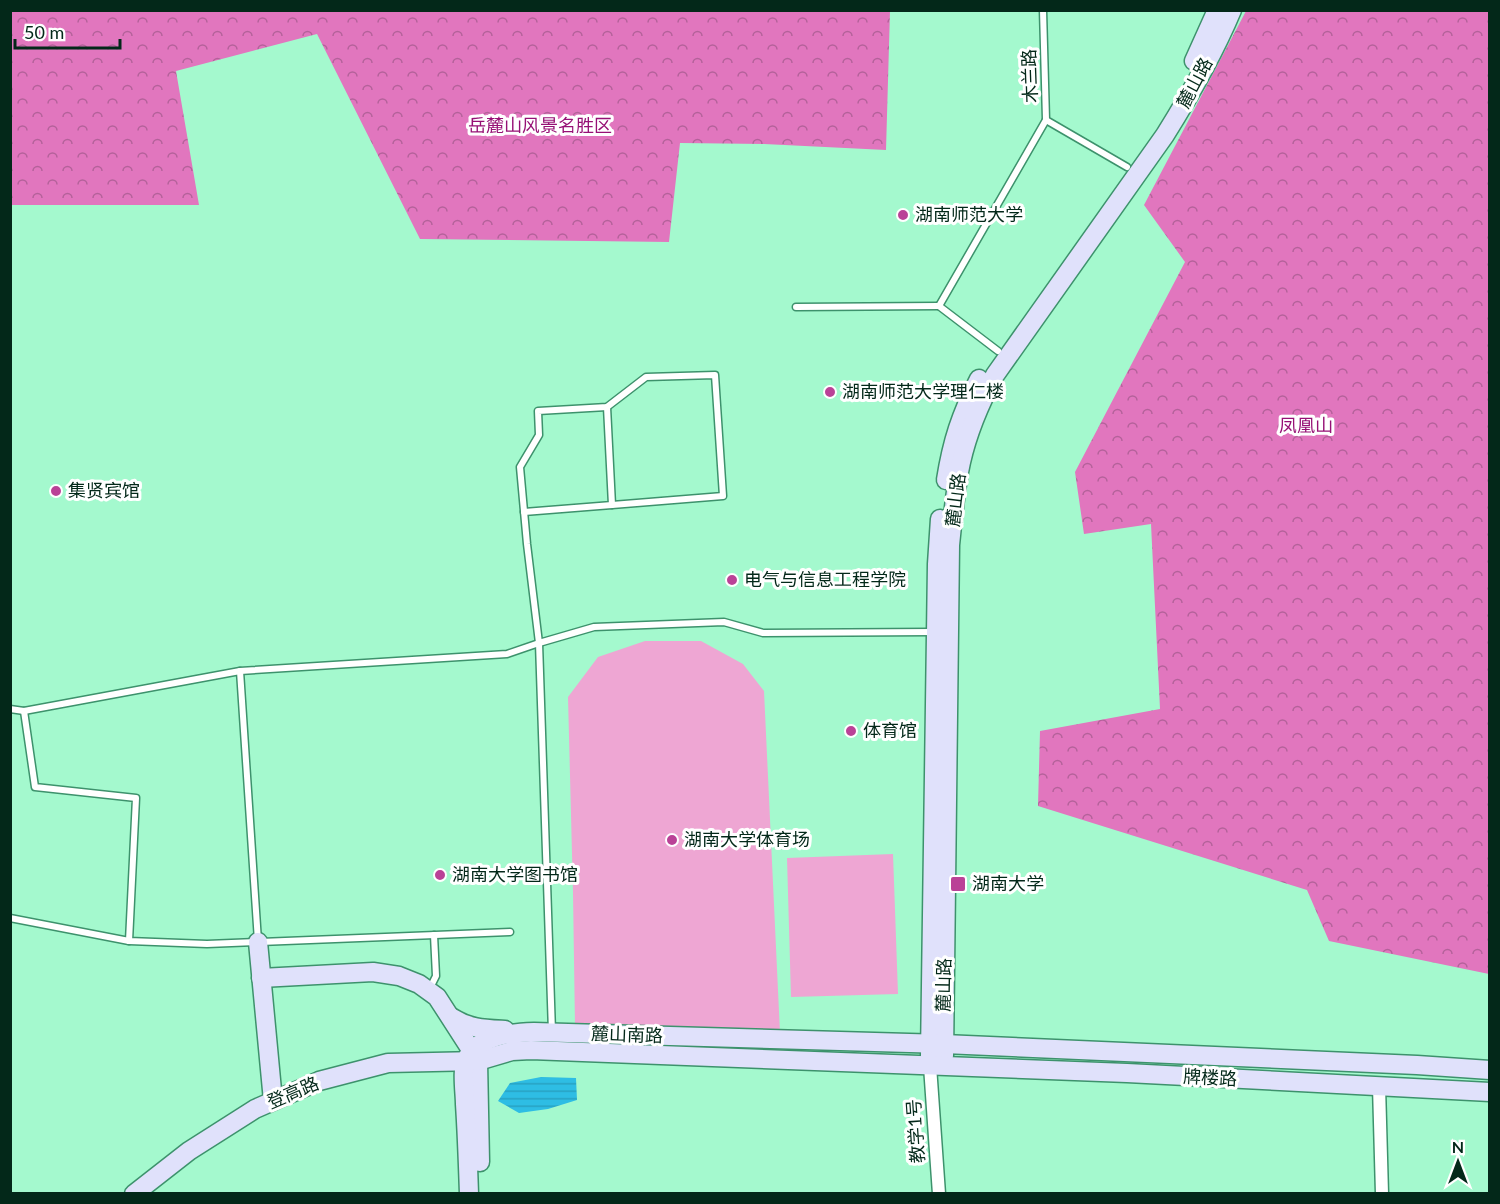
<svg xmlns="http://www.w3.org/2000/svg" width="1500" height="1204" viewBox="0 0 1500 1204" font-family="Lato,'Noto Sans SC',sans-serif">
	<defs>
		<pattern id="forest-crowns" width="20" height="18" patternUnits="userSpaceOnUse" patternTransform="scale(1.5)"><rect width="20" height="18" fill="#e176be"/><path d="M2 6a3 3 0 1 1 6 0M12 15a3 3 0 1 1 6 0" fill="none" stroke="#b4619a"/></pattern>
		<pattern id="water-rules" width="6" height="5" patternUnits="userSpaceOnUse" patternTransform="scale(1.5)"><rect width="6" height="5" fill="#2ebde4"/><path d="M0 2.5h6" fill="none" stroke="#27a2c3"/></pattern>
	</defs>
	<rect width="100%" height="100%" fill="#a4f9ce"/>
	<!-- forest -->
	<g fill="url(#forest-crowns)">
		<path d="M10 11H890L886 150 764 144 680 143 669 242 420 239 317 34 176 71 199 205H11Z"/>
		<path d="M1246 11H1489V974L1329 941 1307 890 1038 806 1040 731 1160 709 1151 524 1084 534 1075 472 1185 262 1144 205Z"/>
	</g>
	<!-- pitch -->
	<g fill="#eea6d3">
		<path d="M645 641H701L743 664 764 691 780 1033 575 1026 573 893 568 697 598 657Z"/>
		<path d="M893 854 898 994 791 997 787 858Z"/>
	</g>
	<!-- water -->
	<path fill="url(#water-rules)" d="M541 1077 576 1078 577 1100 548 1109 519 1113 498 1101 510 1083Z"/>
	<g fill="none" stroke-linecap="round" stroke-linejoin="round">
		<!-- lane casing -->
		<g stroke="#3d926c" stroke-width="9">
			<g id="lane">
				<path d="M1043 10 1046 120 1127 167"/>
				<path d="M796 307 939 306"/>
				<path d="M998 351 939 306 1046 120"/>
				<path d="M524 512 612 505 607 407"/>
				<path d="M240 671 258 941"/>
				<path d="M10 709 24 711 240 671 507 654 539 643 594 627 724 622 763 633 933 632"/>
				<path d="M24 711 35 787 136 798 129 941"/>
				<path d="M10 918 129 941 207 944 510 932"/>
				<path d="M429 990 436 976 434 935"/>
				<path d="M552 1032 539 643 527 544 520 467 539 435 538 411 607 407 646 377 715 375 723 496 612 505"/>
			</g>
		</g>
		<!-- street casing -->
		<g stroke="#3d926c" stroke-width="15">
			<g id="street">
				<path d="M930 1066 939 1194"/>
				<path d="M1379 1086 1382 1194"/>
			</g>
		</g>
		<!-- secondary casing -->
		<g stroke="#3d926c" stroke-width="21">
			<g id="secondary">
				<path d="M1194 61 1217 10"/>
				<path d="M946 480C952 442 961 414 979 379"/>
				<path d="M258 942 273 1101"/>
				<path d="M261 978 373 972 399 976 419 984 437 997 477 1059"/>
				<path d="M451 1017C470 1029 484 1029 505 1030"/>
				<path d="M930 1056 937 564 940 519"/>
				<path d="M944 1056 950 545C953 517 955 489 961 462 968 431 980 403 995 375L1165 135C1190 95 1214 53 1232 10"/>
				<path d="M478 1061 480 1162"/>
				<path d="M134 1194 189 1151 255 1109 319 1081 388 1063 478 1061 512 1051 531 1050 1127 1073 1490 1092"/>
				<path d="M469 1194C468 1164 467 1134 465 1104 465 1093 461 1068 467 1058 480 1035 510 1033 534 1032L944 1044 1417 1065 1490 1070"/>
			</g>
		</g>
		<!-- lane -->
		<use href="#lane" stroke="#fff" stroke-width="6"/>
		<!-- street -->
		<use href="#street" stroke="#fff" stroke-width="12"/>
		<!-- secondary -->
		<use href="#secondary" stroke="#e0e1fb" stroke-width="18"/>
	</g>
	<!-- markers -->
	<g fill="#ba4297" stroke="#fff" stroke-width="2">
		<circle cx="903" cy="215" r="6"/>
		<circle cx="830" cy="392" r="6"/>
		<circle cx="56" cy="491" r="6"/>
		<circle cx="732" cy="580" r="6"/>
		<circle cx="851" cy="731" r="6"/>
		<circle cx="672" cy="840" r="6"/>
		<circle cx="440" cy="875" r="6"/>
		<rect x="950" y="876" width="16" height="16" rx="3"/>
	</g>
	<g text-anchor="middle" stroke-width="6" stroke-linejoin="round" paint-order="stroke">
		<!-- street labels -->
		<g font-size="18" fill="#032819" stroke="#fff">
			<text transform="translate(1030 76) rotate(-92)" y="6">木兰路</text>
			<text transform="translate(1195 83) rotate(-62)" y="6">麓山路</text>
			<text transform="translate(956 500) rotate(-83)" y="6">麓山路</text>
			<text transform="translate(944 985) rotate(-89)" y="6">麓山路</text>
			<text transform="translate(627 1035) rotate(2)" y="6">麓山南路</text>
			<text transform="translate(1210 1078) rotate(3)" y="6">牌楼路</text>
			<text transform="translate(293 1093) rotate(-23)" y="6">登高路</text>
			<text transform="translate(916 1131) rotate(-94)" y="6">教学1号</text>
		</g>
		<!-- park labels -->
		<g font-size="18" fill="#961075" stroke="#fff">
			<text x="540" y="132">岳麓山风景名胜区</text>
			<text x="1306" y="432">凤凰山</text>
		</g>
		<!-- poi labels -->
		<g font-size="18" fill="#032819" stroke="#fff" text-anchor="start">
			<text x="915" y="221">湖南师范大学</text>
			<text x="842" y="398">湖南师范大学理仁楼</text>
			<text x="68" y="497">集贤宾馆</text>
			<text x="744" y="586">电气与信息工程学院</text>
			<text x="863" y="737">体育馆</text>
			<text x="684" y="846">湖南大学体育场</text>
			<text x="452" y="881">湖南大学图书馆</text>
			<text x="972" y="890">湖南大学</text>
		</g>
	</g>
	<!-- border -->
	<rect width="1500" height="1204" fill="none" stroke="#032819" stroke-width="24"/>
	<!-- north arrow -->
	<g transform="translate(1458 1162)" stroke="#ffffff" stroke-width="4.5" paint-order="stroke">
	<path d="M0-4.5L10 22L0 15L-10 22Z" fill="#032819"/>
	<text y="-9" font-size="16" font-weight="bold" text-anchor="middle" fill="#032819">N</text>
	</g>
	<!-- scale -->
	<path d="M15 39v9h105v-9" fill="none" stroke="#032819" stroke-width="3"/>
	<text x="24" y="39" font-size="18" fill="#032819" stroke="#ffffff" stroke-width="4.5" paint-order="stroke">50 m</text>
</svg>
